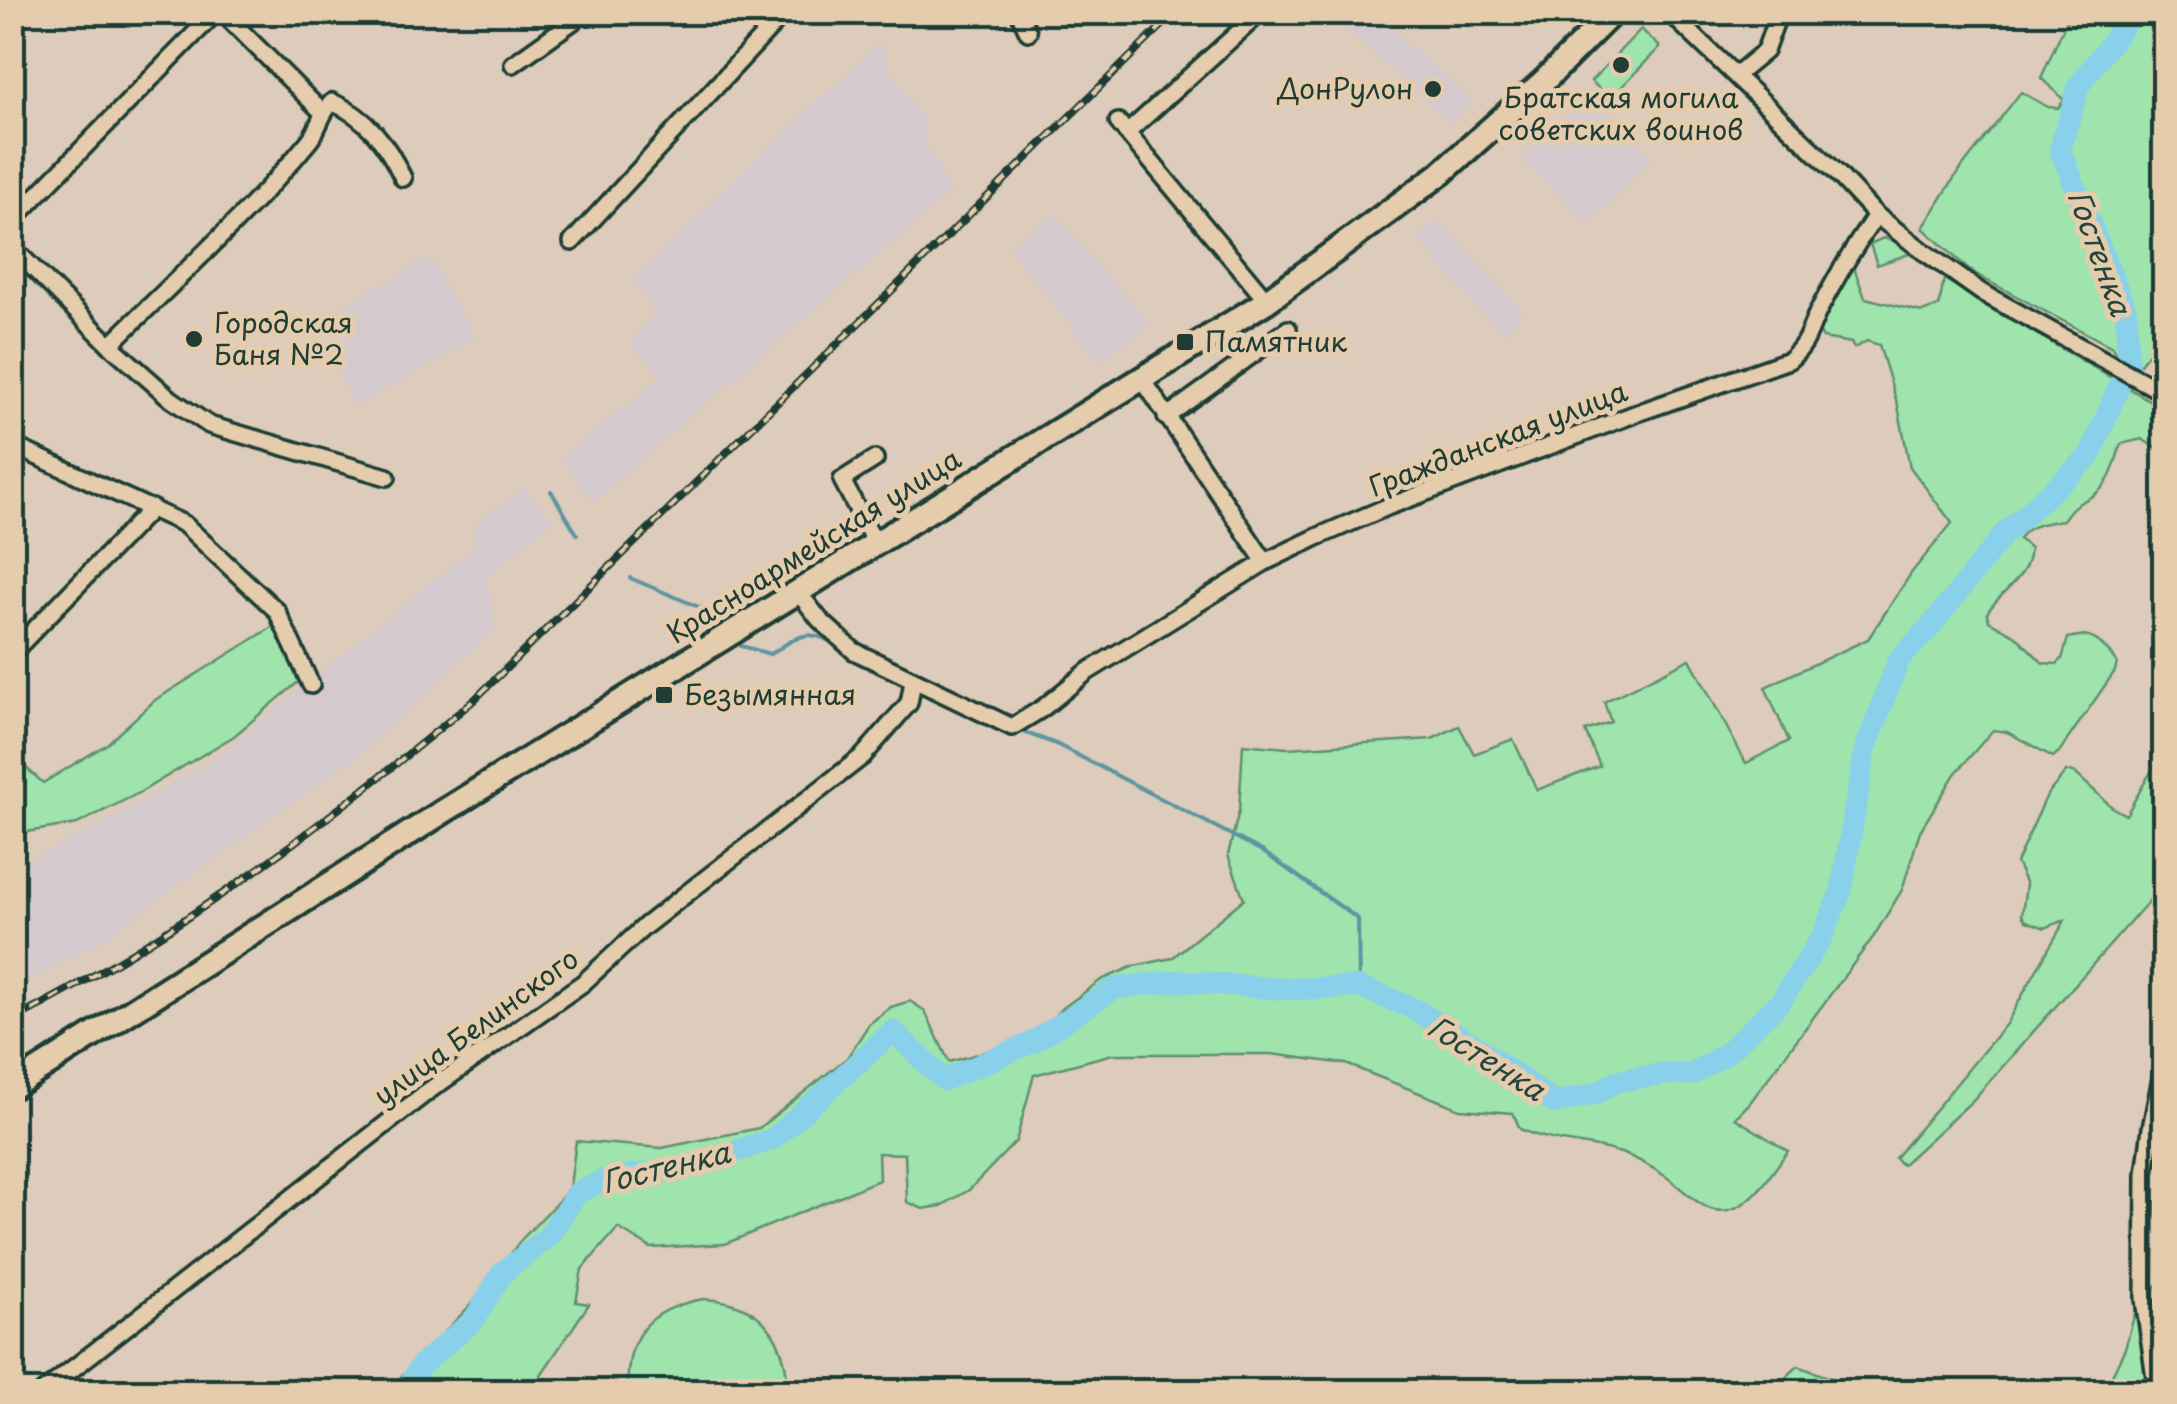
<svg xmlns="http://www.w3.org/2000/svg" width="2177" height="1404" viewBox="0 0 2177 1404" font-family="'Playpen Sans',sans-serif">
	<rect width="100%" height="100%" fill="#ddcbbb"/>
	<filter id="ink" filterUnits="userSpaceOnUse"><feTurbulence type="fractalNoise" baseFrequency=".01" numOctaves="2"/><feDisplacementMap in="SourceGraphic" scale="20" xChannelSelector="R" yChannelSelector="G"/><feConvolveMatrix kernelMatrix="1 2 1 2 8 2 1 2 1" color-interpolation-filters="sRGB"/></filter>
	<g filter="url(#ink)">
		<!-- built -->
		<g fill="#d4cace">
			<path d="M1363 12 1372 13 1473 101 1450 123 1345 29Z"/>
			<path d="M879 42 902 90 923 118 928 151 952 191 592 502 561 458 661 377 630 341 655 312 633 278Z"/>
			<path d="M1591 90 1653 160 1589 224 1520 157Z"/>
			<path d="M1054 213 1151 326 1098 360 1009 248Z"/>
			<path d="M1439 219 1523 313 1505 333 1479 310 1417 239Z"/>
			<path d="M429 257 476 339 357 406 310 325Z"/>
			<path d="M525 487 552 521 486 576 496 628 365 750 105 938 13 991V869L116 816 212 761 470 550 478 521Z"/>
		</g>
		<!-- green -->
		<g fill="#9fe3ad" stroke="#5f9070" stroke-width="2.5">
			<path d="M2070 13H2164V334L2140 364 2115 353 2112 347 1986 280 1968 269 1923 228 1956 175 2021 92 2048 107 2058 108 2064 100 2041 78Z"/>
			<path d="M1641 29 1660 47 1610 99 1591 81Z"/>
			<path d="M1883 238 1900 242 1910 250 1909 254 1877 265 1870 244Z"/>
			<path d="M1850 257 1865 298 1922 312 1939 306 1944 279 2164 409V453L2142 439 2121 444C2115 462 2112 483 2094 495 2077 506 2077 500 2063 520 2048 523 2027 524 2019 539L2030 548C2028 580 2002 589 1987 613L1989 621 2016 636 2043 663 2057 664 2062 659 2068 638C2092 631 2103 643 2117 663L2115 671 2059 752 2053 757 2007 732 1993 730 1955 774 1920 831 1902 890 1874 936 1749 1104 1735 1118 1788 1151C1774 1169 1763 1190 1744 1203 1711 1226 1690 1193 1665 1176 1653 1168 1638 1159 1624 1154 1590 1142 1553 1144 1520 1129L1513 1113 1460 1109 1346 1064 1271 1054H1113L1034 1075 1016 1141 969 1190 941 1206 923 1209 907 1202 905 1154 878 1153 879 1180 725 1244 651 1248 618 1228 582 1269 576 1302 589 1304 530 1391 387 1392 480 1295 521 1240 564 1195 570 1186 576 1141 662 1148 759 1128 847 1058 869 1024 891 1007 910 1001 925 1011 949 1062 1021 1042 1040 1031 1063 1008 1101 980 1134 966 1172 958 1244 899 1228 855 1239 811 1243 744 1287 748 1432 739 1459 726 1474 754 1513 739 1537 790 1600 766 1585 731 1611 722 1604 702 1690 659 1746 763 1789 741 1765 687 1868 639 1912 572 1952 523 1910 467 1898 406 1879 345 1867 341 1854 348 1851 343 1823 338 1818 330Z"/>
			<path d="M274 626 302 679 234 736 139 793 77 824 13 834V770L23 765 43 783 107 744 155 700Z"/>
			<path d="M2164 749V884L1972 1101 1902 1165 1895 1158 2006 1024 2065 920 2045 928 2026 921 2022 915 2026 884 2016 863 2047 795 2066 772H2074L2113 808 2126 815Z"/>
			<path d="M2157 1285 2164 1313V1330L2158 1333 2164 1351V1391L2104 1392 2125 1348 2141 1292Z"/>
			<path d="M703 1299C762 1301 786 1336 788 1391H628C625 1336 648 1309 703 1299Z"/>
			<path d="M1798 1366 1862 1390 1772 1391Z"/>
		</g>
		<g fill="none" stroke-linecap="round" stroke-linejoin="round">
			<!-- stream -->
			<g stroke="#5f95a1" stroke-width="4">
				<path d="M551 491 577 534"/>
				<path d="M630 578 713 613"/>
				<path d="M741 646 770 654C797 638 807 626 836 645"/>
				<path d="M1018 730 1056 744 1262 851 1358 919 1359 987"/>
			</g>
			<!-- river -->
			<path stroke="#89d0ea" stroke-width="22" d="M405 1392 421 1365 474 1320 502 1273 548 1237 577 1193 607 1179 688 1168 773 1139 893 1031 944 1080 1033 1042 1115 988 1178 981 1285 989 1359 987 1410 1007 1472 1043 1555 1103 1597 1093 1616 1081 1664 1074H1692L1725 1054 1780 1002 1823 935 1841 892 1865 750 1899 659 1932 625 2004 534 2090 456 2128 364 2126 310 2060 150 2079 85 2134 12"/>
			<!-- street casing -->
			<g stroke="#1f3d34" stroke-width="22">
				<g id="street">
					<path d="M222 12 322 112"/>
					<path d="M1019 12 1028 32"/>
					<path d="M1669 12 1838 174 1876 215 1923 251 1981 292 2164 393"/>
					<path d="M513 64 586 12"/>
					<path d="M1736 75 1765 51 1779 12"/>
					<path d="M1118 122 1267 301"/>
					<path d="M1127 133 1261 12"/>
					<path d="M12 221 216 12"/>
					<path d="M572 242 785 12"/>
					<path d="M12 247 110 345 171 399 209 425 387 477"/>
					<path d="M110 345C177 278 249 214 309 141 319 129 320 114 332 102 367 117 387 144 403 178"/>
					<path d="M1141 377 1265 562"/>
					<path d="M1166 417 1288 329"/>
					<path d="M12 445 184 524 277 611 311 685"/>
					<path d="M875 543 842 480 875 459"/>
					<path d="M798 592 820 620 854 651 1012 727 1043 708 1087 672 1265 562 1317 537 1387 507 1640 412 1789 360C1811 341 1808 329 1821 306 1838 274 1856 244 1876 215"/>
					<path d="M12 653 152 508"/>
					<path d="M43 1392 427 1092 583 983 645 926 863 756 909 703 913 681"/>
					<path d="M2157 1392 2144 1299 2145 1174 2151 1128 2164 1064"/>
				</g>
			</g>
			<!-- primary casing -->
			<g stroke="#1f3d34" stroke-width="30">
				<path id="primary" d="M12 1087 441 813 1267 301 1440 174 1543 82 1613 12"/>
			</g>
			<!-- street -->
			<use href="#street" stroke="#e4ccac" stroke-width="15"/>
			<!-- primary -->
			<use href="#primary" stroke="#e4ccac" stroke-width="22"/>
			<!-- rail casing -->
			<g stroke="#1f3d34" stroke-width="8">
				<path id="rail" d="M12 1020C180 935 330 820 474 700L1176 12"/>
			</g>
			<!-- rail -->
			<use href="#rail" stroke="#e4ccac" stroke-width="4" stroke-dasharray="11" stroke-linecap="butt"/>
		</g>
	</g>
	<!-- markers -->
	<g fill="#1f3d34" stroke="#e4ccac" stroke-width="4">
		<circle cx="1621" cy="65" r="10"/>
		<circle cx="1433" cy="89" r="10"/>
		<circle cx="194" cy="339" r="10"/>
		<rect x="1175" y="332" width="20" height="20" rx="5"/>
		<rect x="654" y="685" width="20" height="20" rx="5"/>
	</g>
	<g text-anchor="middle" stroke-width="10" stroke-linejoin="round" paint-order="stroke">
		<!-- poi labels -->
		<g font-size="28" fill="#1f3d34" stroke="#e4ccac" text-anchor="start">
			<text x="1413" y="99" text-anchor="end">ДонРулон</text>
			<text x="1621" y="108" text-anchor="middle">Братская могила<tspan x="1621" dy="32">советских воинов</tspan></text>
			<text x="214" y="333">Городская<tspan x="214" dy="32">Баня №2</tspan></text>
			<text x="1205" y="352">Памятник</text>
			<text x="684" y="705">Безымянная</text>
		</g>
		<!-- street labels -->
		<g font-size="28" fill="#1f3d34" stroke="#e4ccac">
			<text transform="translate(1498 439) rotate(-21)" y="10">Гражданская улица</text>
			<text transform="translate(814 546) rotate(-32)" y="10">Красноармейская улица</text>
			<text transform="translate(476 1027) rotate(-36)" y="10">улица Белинского</text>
		</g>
		<!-- water labels -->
		<g font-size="30" font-style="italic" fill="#24443d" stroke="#e4ccac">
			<text transform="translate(2099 253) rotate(70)" y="10">Гостенка</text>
			<text transform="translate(1486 1059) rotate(32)" y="10">Гостенка</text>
			<text transform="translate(666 1168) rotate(-14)" y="10">Гостенка</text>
		</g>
	</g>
	<!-- margin -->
	<rect width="2177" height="1404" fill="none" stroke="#e4ccac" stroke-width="50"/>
	<rect x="25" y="25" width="2127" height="1354" fill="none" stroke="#1f3d34" stroke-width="4" filter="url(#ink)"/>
</svg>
